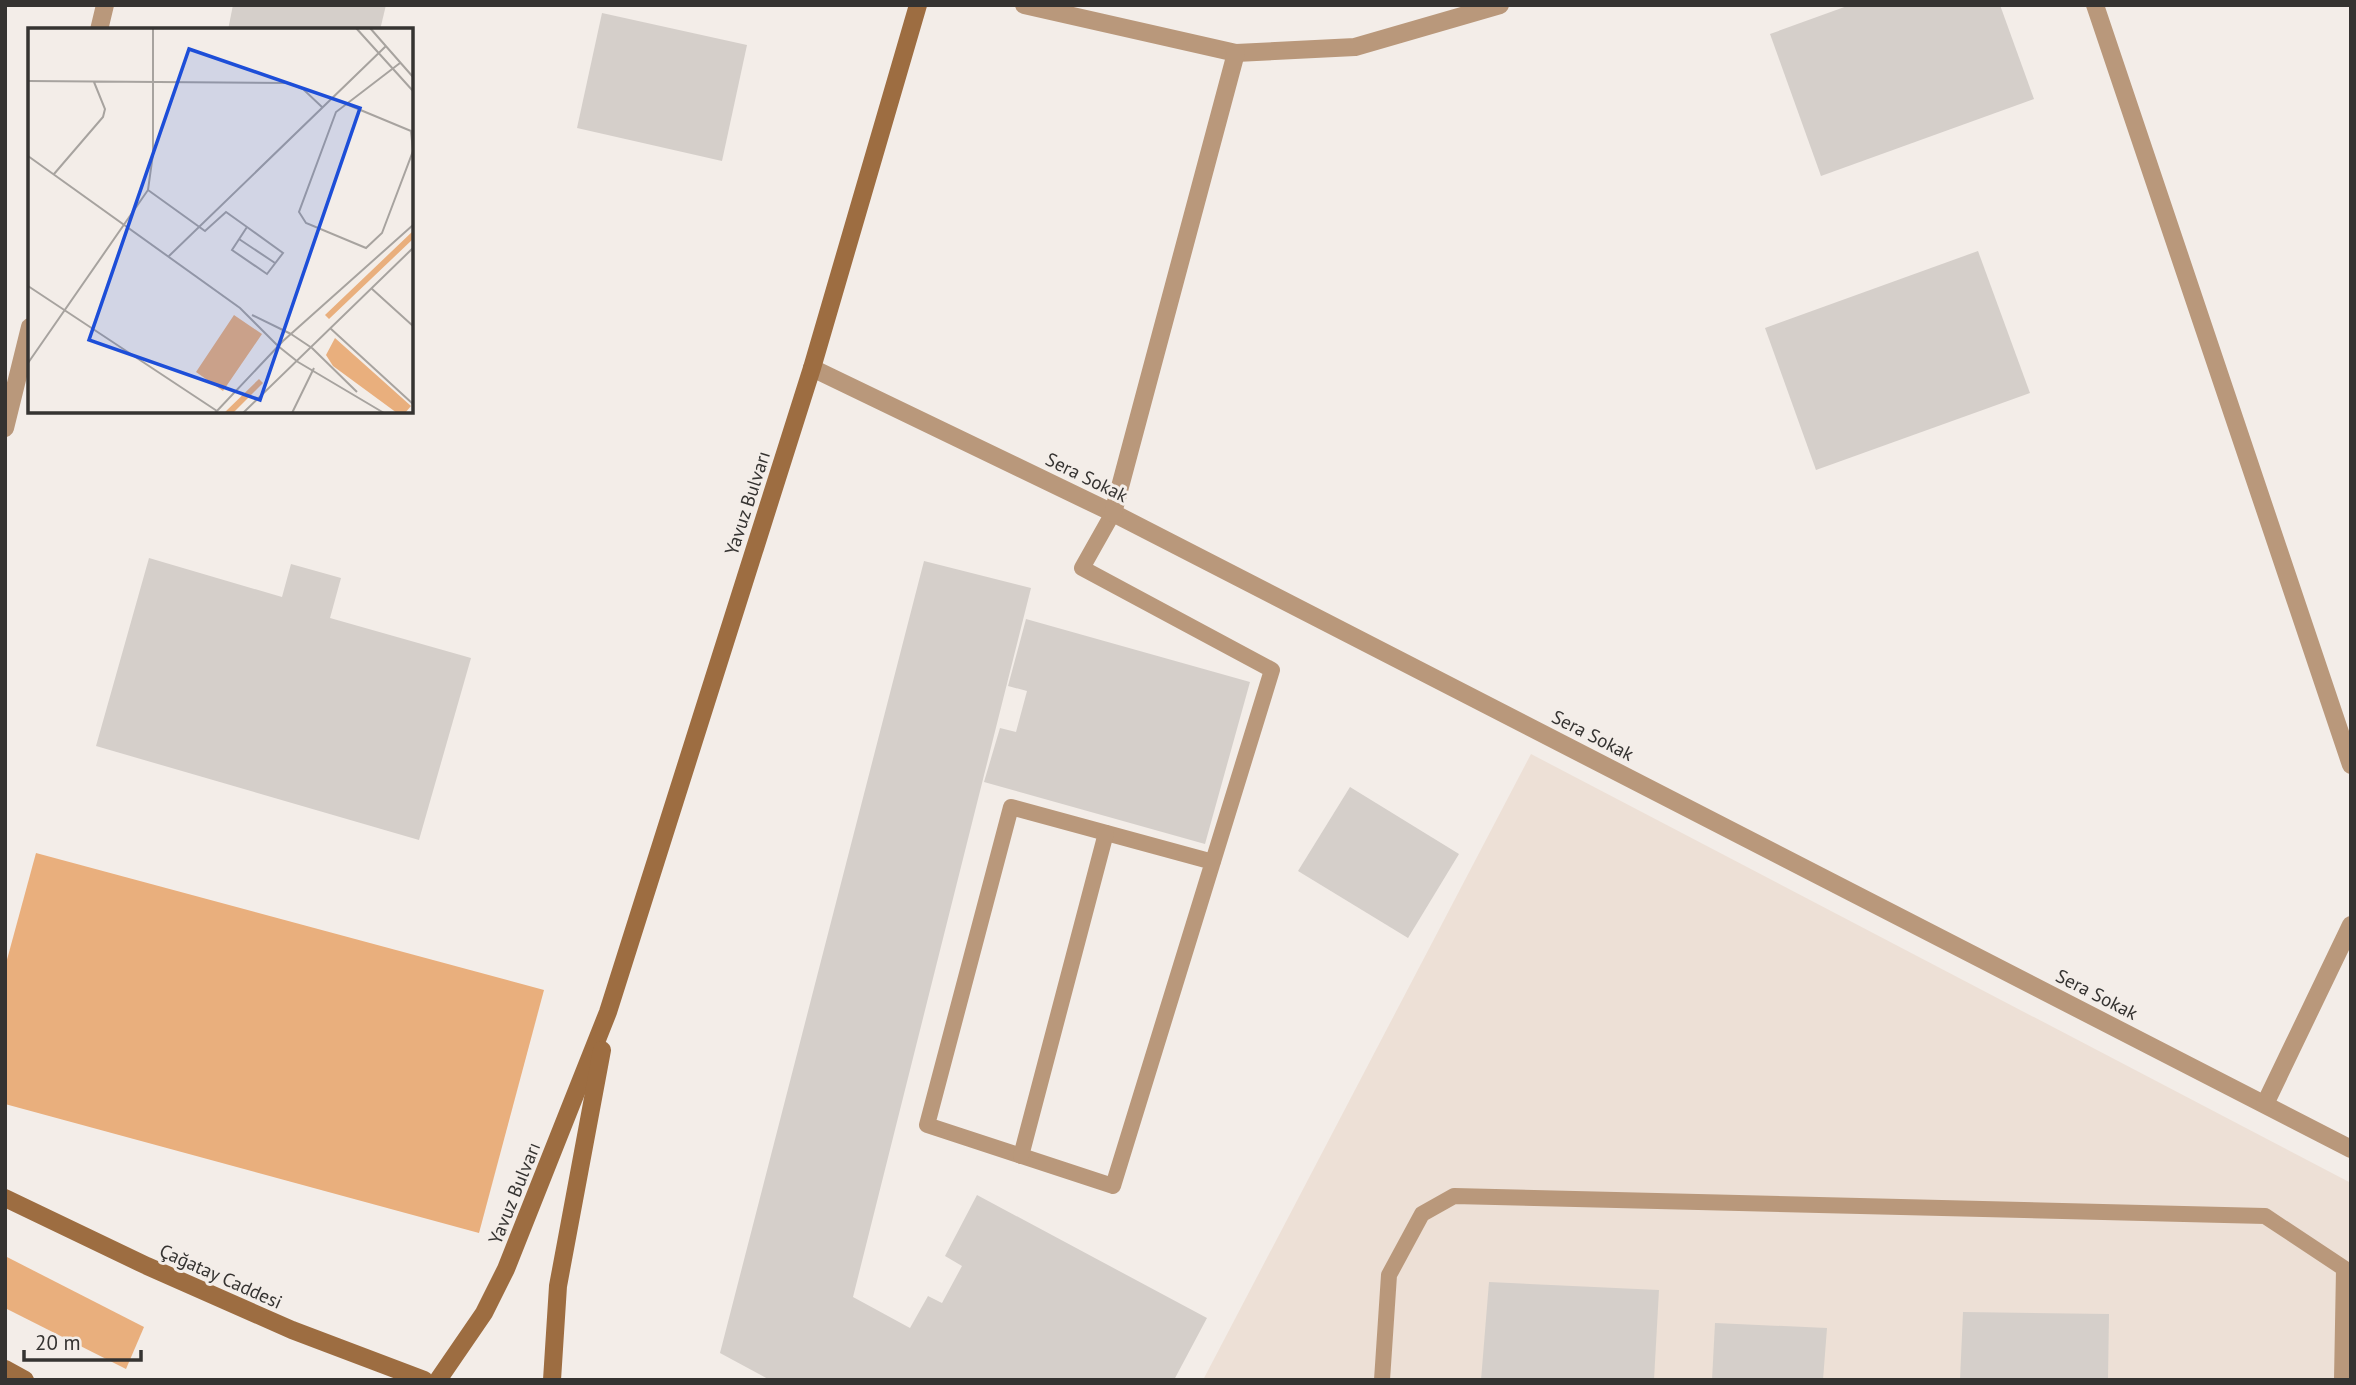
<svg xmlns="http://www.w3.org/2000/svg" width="2356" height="1385" viewBox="0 0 2356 1385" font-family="'PT Sans',sans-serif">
	<rect width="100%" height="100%" fill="#f3ede8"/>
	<!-- built -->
	<path fill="#ede0d6" d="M1531 754 2351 1183V1380H1203Z"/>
	<!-- green -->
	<g fill="#e9af7d">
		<path d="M36 853 544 990 479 1233 5 1104V967Z"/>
		<path d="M5 1256 144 1327 126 1369 5 1308Z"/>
	</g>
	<!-- building -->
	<g fill="#d5cfca">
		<path d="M233 5H386L380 30H228Z"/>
		<path d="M1850 5H2000L2034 99 1821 176 1770 34Z"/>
		<path d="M602 13 747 45 722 161 577 128Z"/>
		<path d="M1978 251 2030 393 1816 470 1765 328Z"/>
		<path d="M149 558 282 597 291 564 341 578 330 618 471 658 419 840 96 746Z"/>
		<path d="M924 561 1031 588 853 1297 910 1328 928 1296 942 1303 962 1266 945 1256 977 1195 1207 1318 1174 1380H770L720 1353Z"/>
		<path d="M1026 619 1250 682 1205 844 984 782 1000 728 1016 732 1027 691 1008 686Z"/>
		<path d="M1350 787 1459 854 1408 938 1298 871Z"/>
		<path d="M1489 1282 1659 1290 1654 1380H1481Z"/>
		<path d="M1963 1312 2109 1314 2108 1380H1960Z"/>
		<path d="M1715 1323 1827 1328 1823 1380H1712Z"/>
	</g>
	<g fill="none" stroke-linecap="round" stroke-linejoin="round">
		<!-- lane -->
		<g stroke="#b9987b" stroke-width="16">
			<path d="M1113 513 1082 568 1272 670 1113 1186 927 1125 1011 807 1213 862"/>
			<path d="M1021 1156 1106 833"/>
			<path d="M1382 1380 1389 1275 1422 1214 1454 1196 2265 1216 2351 1273"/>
			<path d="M2342 1380 2344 1269"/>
		</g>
		<!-- street -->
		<g stroke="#b9987b" stroke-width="18">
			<path d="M1024 5 1236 53 1355 47 1500 5"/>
			<path d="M2095 5 2351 765"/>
			<path d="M99 30 105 5"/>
			<path d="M812 368 1113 513 2351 1149"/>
			<path d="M5 428 30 327"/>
			<path d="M1113 513 1236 53"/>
			<path d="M2265 1104 2351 925"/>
		</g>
		<!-- secondary -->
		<g stroke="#9d6d41" stroke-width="18">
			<path d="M5 1198 147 1266 292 1330 424 1380"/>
			<path d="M5 1369 25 1380"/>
			<path d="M438 1380 484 1313 506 1269 608 1012 812 368 918 5"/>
			<path d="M552 1380 558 1286 602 1050"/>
		</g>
	</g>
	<g text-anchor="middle" stroke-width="6" stroke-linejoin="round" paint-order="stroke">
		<!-- street labels -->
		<g font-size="19" fill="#353331" stroke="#f3ede8">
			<text transform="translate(1087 477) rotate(26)" y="7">Sera Sokak</text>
			<text transform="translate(747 503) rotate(-72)" y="7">Yavuz Bulvarı</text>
			<text transform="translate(1593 735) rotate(27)" y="7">Sera Sokak</text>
			<text transform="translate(2097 994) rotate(27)" y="7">Sera Sokak</text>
			<text transform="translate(514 1193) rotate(-68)" y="7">Yavuz Bulvarı</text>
			<text transform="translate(221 1276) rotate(24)" y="7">Çağatay Caddesi</text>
		</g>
	</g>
	<!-- overview -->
	<g transform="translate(28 28)">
		<rect width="385" height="385" fill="#f3ede8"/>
		<path d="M385 203V211L301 291 297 287ZM206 287 234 306 195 363 168 344ZM307 310 383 378 377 385H369L305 338 298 327ZM231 351 235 355 205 385H196Z" fill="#e9af7d"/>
		<path fill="none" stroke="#a7a39f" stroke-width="2" d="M328 0 385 63M342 0 385 49M0 53 261 55 275 61 294 79M318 76 383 103 385 123 354 205 338 220 278 195 271 184 308 84 372 35M0 128 212 280 250 318M26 146 75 89 77 81 66 54M120 162 177 203 198 184 219 199 255 225 239 246 204 222 219 199M211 211 247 235M141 228 358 18M0 258 189 383M343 260 385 298M224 287 263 306M302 300 385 376M263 306 284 320M250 318 270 334M284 320 329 364M270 334 356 385M0 335 120 162 125 126V0M187 385 255 313 385 197M215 385 385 220M264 385 286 340"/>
		<path fill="#1d4ed8" fill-opacity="0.15" stroke="#1d4ed8" stroke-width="3.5" d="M161 21 332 80 232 372 61 312Z"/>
		<rect width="385" height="385" fill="none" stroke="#353331" stroke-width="3.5"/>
	</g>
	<!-- border -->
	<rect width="2356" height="1385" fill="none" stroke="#353331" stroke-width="14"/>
	<!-- scale -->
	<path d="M24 1350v10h117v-10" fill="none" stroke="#353331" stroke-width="3.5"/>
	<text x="35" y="1350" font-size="21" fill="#353331" stroke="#f3ede8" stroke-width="5" paint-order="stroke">20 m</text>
</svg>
